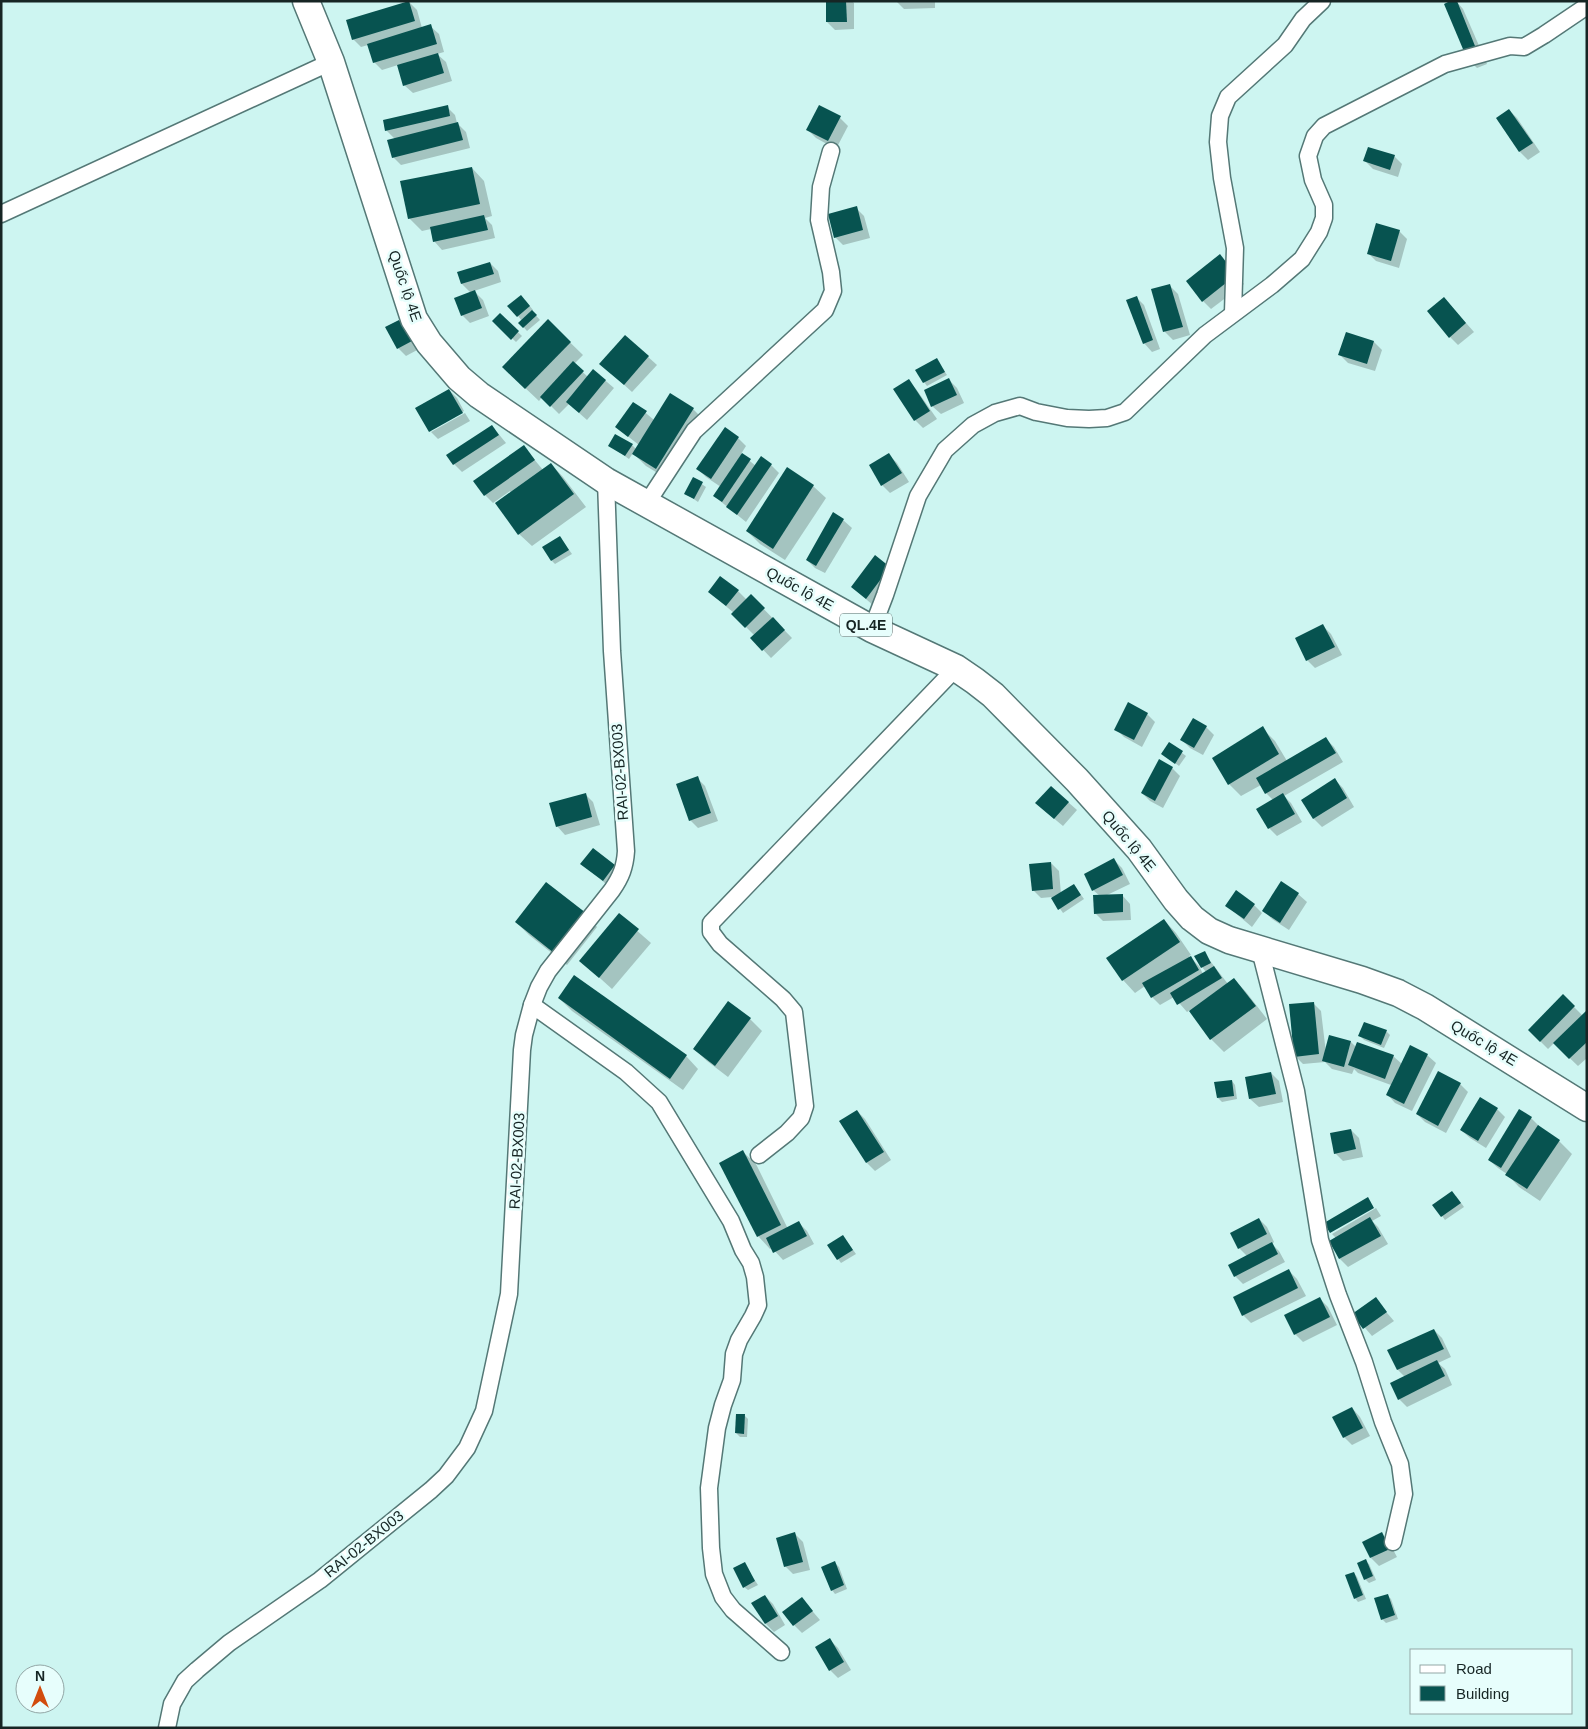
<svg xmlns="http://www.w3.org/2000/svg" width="1588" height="1729" viewBox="0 0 1588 1729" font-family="Arial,sans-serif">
	<rect width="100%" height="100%" fill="#cdf5f1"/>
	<!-- shadow -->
	<g fill="#0003">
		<path d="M827 1H852L854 3V29L835 30 827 22Z"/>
		<path d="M896 1H935V8L904 9Z"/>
		<path d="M1456 1 1463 9 1487 64 1477 68 1469 60Z"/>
		<path d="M409 2 417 10 422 28 430 26 439 34 444 52 437 54 446 62 452 81 413 93 404 85 398 65 382 70 374 62 368 45 361 47 353 39Z"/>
		<path d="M447 107 455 115 457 123 466 132 470 148 401 165 393 157 395 139 386 130Z"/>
		<path d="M819 107 840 118 848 126 836 149 816 138 808 130Z"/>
		<path d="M1509 110 1517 118 1540 152 1528 160 1520 152 1497 119Z"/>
		<path d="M1394 156 1402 164 1398 177 1373 169 1365 161Z"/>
		<path d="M472 168 484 181 492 216 485 218 492 225 495 238 442 250 434 241 431 229 422 231 409 218Z"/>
		<path d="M856 208 864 216 870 238 843 245 835 237Z"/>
		<path d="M1399 231 1407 239 1399 268 1376 261 1368 253Z"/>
		<path d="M1220 256 1244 284 1211 309 1203 301Z"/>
		<path d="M490 263 498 271 501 282 474 291 483 300 489 316 470 323 462 315 471 293 462 284 459 272Z"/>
		<path d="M1170 286 1178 294 1190 335 1173 340 1165 332 1153 290Z"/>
		<path d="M1136 297 1144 305 1160 349 1152 352 1144 343Z"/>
		<path d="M1444 298 1474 332 1458 345 1450 337Z"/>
		<path d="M525 300 533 310 532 311 540 320 527 331 520 323 522 321 518 316Z"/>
		<path d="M500 315 522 336 516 342 494 321Z"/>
		<path d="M399 321 407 329 419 349 406 356 398 348Z"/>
		<path d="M548 321 583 355 574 364 588 377 593 370 614 388 587 420 569 404 559 414 542 397 539 401 503 367Z"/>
		<path d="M1346 333 1374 342 1382 350 1375 371 1348 363 1340 355Z"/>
		<path d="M625 336 657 365 632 392 609 371Z"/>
		<path d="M937 360 947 375 927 386 924 382Z"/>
		<path d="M949 380 957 388 964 403 941 414 932 406Z"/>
		<path d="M908 381 916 389 937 419 923 428 915 420 895 390Z"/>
		<path d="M449 390 457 398 464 411 431 430V432L417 409Z"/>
		<path d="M671 395 693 409 706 422 669 480 646 466 633 453 629 459 609 445H632L636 449 639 445 616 427 634 403 654 420Z"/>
		<path d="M465 413 470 421 438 439 431 432Z"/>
		<path d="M492 426 506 443 462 472 454 464Z"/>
		<path d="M738 438 746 446 741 454 756 466 771 465 779 473 746 522 714 496 721 487 706 477 698 469Z"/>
		<path d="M524 447 543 470 551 464 563 477 586 507 532 546 519 534 497 504 511 493 510 491 493 503 485 495Z"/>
		<path d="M889 455 897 463 909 482 890 493 882 485Z"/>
		<path d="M693 478 706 487 698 502 685 493Z"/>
		<path d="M813 486 826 498 785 560 760 544 747 531Z"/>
		<path d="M843 520 852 528 825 573 815 568 807 560Z"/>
		<path d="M560 537 572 554 555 564 552 561Z"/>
		<path d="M889 567 874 606 852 587Z"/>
		<path d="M738 591 747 600 751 596 792 638 771 658 752 638 755 636 733 614 734 613 709 592Z"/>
		<path d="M1323 626 1331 634 1342 655 1315 668 1307 660Z"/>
		<path d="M1147 714 1155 722 1142 747 1124 737 1116 729Z"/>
		<path d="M1206 727 1214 735 1203 755 1190 748 1182 740Z"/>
		<path d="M1262 728 1275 741 1287 761 1326 739 1334 747 1343 762 1284 796 1291 803 1302 822 1277 836 1269 828 1273 800 1266 793 1261 785 1241 796 1229 784Z"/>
		<path d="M1170 744 1186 756 1179 766 1163 754Z"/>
		<path d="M1172 768 1180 776 1163 808 1150 801 1142 793Z"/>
		<path d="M697 778 705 786 718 821 698 828 690 820Z"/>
		<path d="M1335 780 1343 788 1354 807 1322 827 1314 819 1302 800Z"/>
		<path d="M1051 787 1077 810 1063 826 1045 811Z"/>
		<path d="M585 794 593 802 600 825 565 835 557 826Z"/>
		<path d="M593 849 623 874 611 888 582 864Z"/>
		<path d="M1114 860 1122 868 1130 884 1105 896 1122 895 1130 904 1131 920 1103 921 1095 913 1100 896 1093 890Z"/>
		<path d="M1051 863 1059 871 1061 894 1074 885 1084 899 1063 913 1052 897 1041 898 1033 890Z"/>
		<path d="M1298 894 1307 902 1289 930 1272 919 1264 911Z"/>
		<path d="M1254 905 1262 913 1252 927 1227 906Z"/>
		<path d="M585 914 597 927 567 965 529 935 516 922Z"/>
		<path d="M619 915 651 943 612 989 581 961Z"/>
		<path d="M1164 920 1176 933 1191 955 1189 956 1199 966 1203 974 1206 972 1202 967 1204 953 1228 984 1234 979 1246 992 1267 1019 1224 1052 1211 1039 1190 1010 1187 1012 1174 997 1160 1005 1152 997 1145 986 1135 993 1123 980 1108 958Z"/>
		<path d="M1563 996 1583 1016 1587 1012V1058L1578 1066 1554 1043 1548 1049 1529 1030Z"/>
		<path d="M559 998 686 1056 698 1069 683 1090 572 1011Z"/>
		<path d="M1313 1003 1321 1011 1326 1053 1351 1042 1356 1047 1393 1056 1402 1064 1427 1055 1436 1063 1412 1111 1395 1103 1387 1094 1391 1085 1358 1073 1354 1069 1352 1074 1332 1069 1325 1062 1303 1064 1295 1056Z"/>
		<path d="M750 1019 762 1031 728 1077 707 1061 694 1049Z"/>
		<path d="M1386 1031 1390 1035 1384 1048 1364 1040 1360 1036Z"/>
		<path d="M1271 1073 1279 1081 1283 1102 1259 1107 1250 1099Z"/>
		<path d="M1232 1081 1235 1085 1237 1099 1222 1102 1218 1098Z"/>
		<path d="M1460 1084 1468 1092 1446 1133 1425 1122 1417 1114Z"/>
		<path d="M1497 1109 1505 1117 1486 1148 1470 1138 1461 1130Z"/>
		<path d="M857 1111 865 1119 891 1160 875 1171 867 1163 841 1122Z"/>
		<path d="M1531 1118 1539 1126V1127L1559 1141 1572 1154 1540 1201 1519 1187 1507 1174 1498 1168 1489 1160Z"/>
		<path d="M1351 1130 1359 1138 1363 1157 1343 1161 1335 1153Z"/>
		<path d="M743 1152 756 1164 788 1229 799 1223 807 1231 814 1244 783 1260 772 1248 770 1249 758 1236Z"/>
		<path d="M1456 1196 1464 1207 1445 1220 1434 1205Z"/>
		<path d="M1376 1208 1381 1216 1372 1221 1378 1227 1388 1244 1348 1267 1340 1259 1330 1242 1336 1238 1332 1234Z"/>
		<path d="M1259 1219 1267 1227 1274 1242 1272 1244 1279 1251 1285 1262 1243 1284 1235 1276 1247 1256 1239 1248Z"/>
		<path d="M843 1236 856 1254 841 1263 838 1259Z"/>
		<path d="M1289 1271 1297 1279 1306 1296 1251 1323 1243 1315Z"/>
		<path d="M1320 1299 1328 1307 1337 1325 1303 1342 1295 1334Z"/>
		<path d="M1375 1299 1394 1321 1372 1336 1354 1315Z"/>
		<path d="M1434 1330 1442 1338 1451 1357 1438 1363 1445 1369 1452 1385 1407 1407 1399 1399 1405 1377 1398 1370 1389 1351Z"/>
		<path d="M1352 1408 1360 1417 1370 1436 1352 1445 1344 1437Z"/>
		<path d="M744 1415 748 1419 747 1437H740L736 1433Z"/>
		<path d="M795 1534 803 1542 810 1570 793 1574 785 1566Z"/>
		<path d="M1381 1534 1389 1542 1397 1557 1379 1566 1371 1558Z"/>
		<path d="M1365 1561 1369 1564 1376 1580 1369 1583 1365 1579Z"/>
		<path d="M835 1563 839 1567 847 1589 835 1594 832 1590Z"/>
		<path d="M744 1564 758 1585 748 1590 744 1587Z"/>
		<path d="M1354 1573 1357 1577 1366 1599 1358 1602 1355 1598Z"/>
		<path d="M1387 1595 1391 1599 1398 1619 1386 1623 1382 1619Z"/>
		<path d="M765 1596 773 1604 785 1625 774 1632 766 1624Z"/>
		<path d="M802 1599 820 1620 802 1633 794 1625Z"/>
		<path d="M830 1640 838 1648 851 1670 838 1678 830 1670Z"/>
	</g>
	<!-- building -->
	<g fill="#075350">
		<path d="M409 1 415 21 352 40 346 20Z"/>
		<path d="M826 1H846L847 22H826Z"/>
		<path d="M1450 1H1457L1479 56 1468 61 1444 4Z"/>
		<path d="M431 24 437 44 373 63 367 44Z"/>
		<path d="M438 53 444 73 403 86 397 65Z"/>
		<path d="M448 105 450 116 385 131 383 120Z"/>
		<path d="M819 105 841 116 828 141 806 130Z"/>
		<path d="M1509 109 1533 143 1519 152 1496 118Z"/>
		<path d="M458 122 463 140 392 158 387 140Z"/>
		<path d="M1368 147 1395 155 1390 170 1363 161Z"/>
		<path d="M472 167 480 204 408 219 400 181Z"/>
		<path d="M857 206 863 230 834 238 828 214Z"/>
		<path d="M484 215 488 230 433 242 430 227Z"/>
		<path d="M1376 223 1400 230 1391 261 1367 254Z"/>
		<path d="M1220 254 1236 275 1202 302 1186 281Z"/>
		<path d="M490 262 494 274 461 284 457 272Z"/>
		<path d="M1170 284 1183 327 1163 332 1151 289Z"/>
		<path d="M475 290 482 308 461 316 454 298Z"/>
		<path d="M521 295 530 306 517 317 507 306Z"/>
		<path d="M1137 296 1153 340 1143 344 1126 300Z"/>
		<path d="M1444 297 1466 323 1449 338 1427 311Z"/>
		<path d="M532 310 537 315 523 328 518 323Z"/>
		<path d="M500 313 519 331 511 340 492 321Z"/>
		<path d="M548 319 571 342 525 389 502 367Z"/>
		<path d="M399 320 412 341 397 349 385 327Z"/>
		<path d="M1346 332 1374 341 1367 364 1338 355Z"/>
		<path d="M625 335 649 356 624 385 599 364Z"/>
		<path d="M937 358 945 372 923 383 915 370Z"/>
		<path d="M573 361 584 371 550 407 540 397Z"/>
		<path d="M593 369 606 380 579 413 566 402Z"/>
		<path d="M949 378 957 395 931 407 924 390Z"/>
		<path d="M909 379 930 411 914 421 893 389Z"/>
		<path d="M449 389 463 413 429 432 415 408Z"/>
		<path d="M670 393 694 408 656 469 632 454Z"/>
		<path d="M633 402 647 411 628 437 615 427Z"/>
		<path d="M492 425 499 435 453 465 446 455Z"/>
		<path d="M725 427 739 437 711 479 696 469Z"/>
		<path d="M615 434 633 444 625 456 608 446Z"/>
		<path d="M524 445 535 460 484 496 473 481Z"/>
		<path d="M742 453 751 459 722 502 713 496Z"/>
		<path d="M889 453 902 473 881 486 869 465Z"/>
		<path d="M761 456 772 464 737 515 726 507Z"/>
		<path d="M551 463 574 494 518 535 495 503Z"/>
		<path d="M787 467 814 485 773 549 746 531Z"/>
		<path d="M693 477 703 482 694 499 684 494Z"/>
		<path d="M833 512 844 519 816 566 806 560Z"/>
		<path d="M560 536 569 550 551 561 542 547Z"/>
		<path d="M875 555 890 567 866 599 851 587Z"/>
		<path d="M720 576 739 590 726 606 708 592Z"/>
		<path d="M751 594 765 608 745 628 731 614Z"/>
		<path d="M773 617 785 630 762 651 750 638Z"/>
		<path d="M1323 624 1335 647 1306 661 1295 638Z"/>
		<path d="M1128 702 1148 713 1134 740 1114 730Z"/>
		<path d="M1193 718 1207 726 1194 748 1180 740Z"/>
		<path d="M1263 726 1279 754 1228 785 1212 758Z"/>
		<path d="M1326 737 1336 753 1265 794 1256 778Z"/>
		<path d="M1169 742 1183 751 1175 764 1161 754Z"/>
		<path d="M1159 759 1173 767 1155 801 1141 793Z"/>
		<path d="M698 776 711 813 689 821 676 784Z"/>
		<path d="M1335 778 1347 798 1313 819 1301 800Z"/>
		<path d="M1051 786 1069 802 1054 819 1035 803Z"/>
		<path d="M586 793 592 817 556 827 549 803Z"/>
		<path d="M1283 793 1295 814 1268 829 1256 809Z"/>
		<path d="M593 848 615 865 603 881 580 864Z"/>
		<path d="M1114 858 1123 875 1092 891 1084 874Z"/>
		<path d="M1051 862 1053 889 1032 891 1029 864Z"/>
		<path d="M1281 881 1299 893 1280 923 1262 911Z"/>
		<path d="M546 882 586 913 554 953 515 922Z"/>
		<path d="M1074 884 1081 895 1058 910 1051 898Z"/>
		<path d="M1236 890 1255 904 1244 919 1225 906Z"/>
		<path d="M1123 894V912L1094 914 1093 895Z"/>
		<path d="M619 913 639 929 599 978 579 961Z"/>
		<path d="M1164 919 1180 942 1122 981 1106 958Z"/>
		<path d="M1205 951 1211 963 1201 968 1194 956Z"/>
		<path d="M1191 956 1199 970 1151 998 1142 983Z"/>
		<path d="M1214 966 1222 978 1177 1005 1170 993Z"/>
		<path d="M574 975 687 1055 670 1079 558 998Z"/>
		<path d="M1234 978 1256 1006 1210 1040 1189 1011Z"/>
		<path d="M1563 994 1575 1006 1540 1042 1528 1030Z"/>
		<path d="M728 1001 751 1018 715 1066 693 1049Z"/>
		<path d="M1314 1002 1319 1054 1294 1057 1289 1004Z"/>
		<path d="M1587 1010V1042L1569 1059 1553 1043Z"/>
		<path d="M1364 1022 1387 1030 1381 1045 1358 1036Z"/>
		<path d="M1329 1035 1351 1041 1344 1067 1322 1061Z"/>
		<path d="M1357 1042 1394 1055 1385 1079 1348 1065Z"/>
		<path d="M1410 1045 1428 1054 1404 1104 1386 1095Z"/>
		<path d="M1438 1071 1461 1083 1438 1126 1416 1114Z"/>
		<path d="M1271 1072 1276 1094 1249 1099 1245 1077Z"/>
		<path d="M1232 1080 1234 1096 1217 1098 1214 1082Z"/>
		<path d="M1480 1097 1498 1108 1478 1141 1460 1130Z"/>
		<path d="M1519 1109 1532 1117 1501 1168 1488 1160Z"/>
		<path d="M857 1110 884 1152 866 1163 839 1121Z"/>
		<path d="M1538 1125 1560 1140 1527 1189 1505 1175Z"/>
		<path d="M1351 1129 1356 1149 1334 1154 1330 1133Z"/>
		<path d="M743 1150 781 1225 757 1237 719 1163Z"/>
		<path d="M1452 1191 1461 1203 1441 1217 1432 1205Z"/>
		<path d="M1368 1197 1374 1208 1330 1233 1324 1223Z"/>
		<path d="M1370 1217 1381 1236 1339 1259 1329 1241Z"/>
		<path d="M1259 1218 1267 1234 1238 1249 1230 1233Z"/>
		<path d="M799 1221 807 1236 773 1253 766 1238Z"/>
		<path d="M843 1235 853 1250 837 1260 827 1245Z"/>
		<path d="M1272 1242 1278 1254 1234 1277 1228 1265Z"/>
		<path d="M1289 1269 1298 1288 1242 1316 1233 1297Z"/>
		<path d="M1320 1297 1330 1317 1294 1335 1284 1315Z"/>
		<path d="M1376 1297 1387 1312 1363 1329 1352 1314Z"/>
		<path d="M1434 1329 1444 1349 1397 1370 1387 1350Z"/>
		<path d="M1437 1360 1445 1376 1398 1400 1390 1383Z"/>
		<path d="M1352 1407 1363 1428 1343 1438 1332 1417Z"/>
		<path d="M736 1414H745L744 1434 735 1433Z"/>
		<path d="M795 1532 803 1562 784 1567 776 1538Z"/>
		<path d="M1382 1532 1390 1549 1370 1558 1362 1542Z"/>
		<path d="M1366 1559 1373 1576 1364 1580 1357 1563Z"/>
		<path d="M835 1561 844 1585 831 1591 821 1567Z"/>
		<path d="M745 1562 755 1581 743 1588 733 1568Z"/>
		<path d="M1354 1572 1363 1595 1354 1599 1345 1575Z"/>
		<path d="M1388 1594 1395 1615 1381 1620 1374 1598Z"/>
		<path d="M765 1595 778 1616 765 1624 751 1603Z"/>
		<path d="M802 1597 813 1611 793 1626 782 1612Z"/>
		<path d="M830 1638 844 1662 829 1671 815 1647Z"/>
	</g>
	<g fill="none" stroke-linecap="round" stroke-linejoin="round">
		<!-- street casing -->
		<g stroke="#547876" stroke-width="19">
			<g id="street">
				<path d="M1 214 331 62"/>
				<path d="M1233 313 1235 248 1222 178 1218 142 1220 116 1228 97 1285 45 1303 19 1322 1"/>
				<path d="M647 503 694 431 825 310 833 291 831 272 819 220 821 187 831 151"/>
				<path d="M872 629 885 595 918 496 945 450 973 425 995 413 1020 406 1036 412 1067 418 1089 419 1107 418 1125 412 1205 335 1272 285 1302 259 1319 232 1324 218V205L1313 180 1308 156 1315 136 1324 126 1445 64 1510 46 1524 47 1544 35 1587 6"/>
				<path d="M1260 950 1296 1091 1320 1240 1338 1295 1364 1362 1383 1422 1400 1464 1404 1494 1393 1542"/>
				<path d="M532 1005 626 1072 659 1102 731 1221 743 1250 751 1263 755 1277 758 1305 753 1316 739 1340 734 1354 732 1380 723 1405 717 1428 709 1488 711 1548 714 1574 723 1597 733 1610 781 1652"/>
				<path d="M759 1155 787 1133 801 1118 805 1106 794 1012 783 999 720 944 711 932V923L956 668"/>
				<path d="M167 1728 172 1704 185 1681 197 1670 229 1643 320 1580 431 1490 446 1476 467 1448 484 1411 509 1294 522 1050 524 1035 532 1005 539 987 548 971 612 890C621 877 625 867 626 851L612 651 606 481"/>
			</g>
		</g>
		<!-- primary casing -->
		<g stroke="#547876" stroke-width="29">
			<path id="primary" d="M306 1 331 62 414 319 429 343 459 378 479 395 606 481 872 629 956 668 975 681 993 695 1077 780 1139 849 1176 900 1192 918 1209 931 1229 940 1362 980 1398 993 1425 1007 1587 1108"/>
		</g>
		<!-- street -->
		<use href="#street" stroke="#fff" stroke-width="16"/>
		<!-- primary -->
		<use href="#primary" stroke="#fff" stroke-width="26"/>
	</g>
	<g text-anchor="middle" stroke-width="5" stroke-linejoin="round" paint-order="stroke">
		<!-- shield labels -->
		<rect fill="#e7fefc" stroke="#556665" stroke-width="1" x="840" y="613.5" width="52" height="23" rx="4"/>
		<g font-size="14" font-weight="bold" fill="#162524">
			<text x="866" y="630">QL.4E</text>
		</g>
		<!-- street labels -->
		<g font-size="15" fill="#162524" stroke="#e7fefc">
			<text transform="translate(405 286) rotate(71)" y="5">Quốc lộ 4E</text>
			<text transform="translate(800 589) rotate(29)" y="5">Quốc lộ 4E</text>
			<text transform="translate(620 772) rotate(-94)" y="5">RAI-02-BX003</text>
			<text transform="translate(1129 841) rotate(50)" y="5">Quốc lộ 4E</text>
			<text transform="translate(1484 1043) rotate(31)" y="5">Quốc lộ 4E</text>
			<text transform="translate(517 1161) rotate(-87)" y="5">RAI-02-BX003</text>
			<text transform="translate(364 1544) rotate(-39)" y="5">RAI-02-BX003</text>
		</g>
	</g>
	<!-- border -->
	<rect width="1588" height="1729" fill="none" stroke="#162524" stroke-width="5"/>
	<!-- legend -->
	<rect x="1410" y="1649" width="162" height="65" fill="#e7fefc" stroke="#93a7a6"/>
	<rect x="1420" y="1665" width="25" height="8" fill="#ffffff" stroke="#93a7a6"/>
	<text x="1456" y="1674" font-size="15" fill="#162524">Road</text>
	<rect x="1420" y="1686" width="25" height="15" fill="#075350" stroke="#93a7a6"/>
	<text x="1456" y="1699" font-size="15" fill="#162524">Building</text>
	<!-- north arrow -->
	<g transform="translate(40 1689)"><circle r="24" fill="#e7fefc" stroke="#93a7a6"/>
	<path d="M0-4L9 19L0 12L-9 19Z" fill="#d24d0e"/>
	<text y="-8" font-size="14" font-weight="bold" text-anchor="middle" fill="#162524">N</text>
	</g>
</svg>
